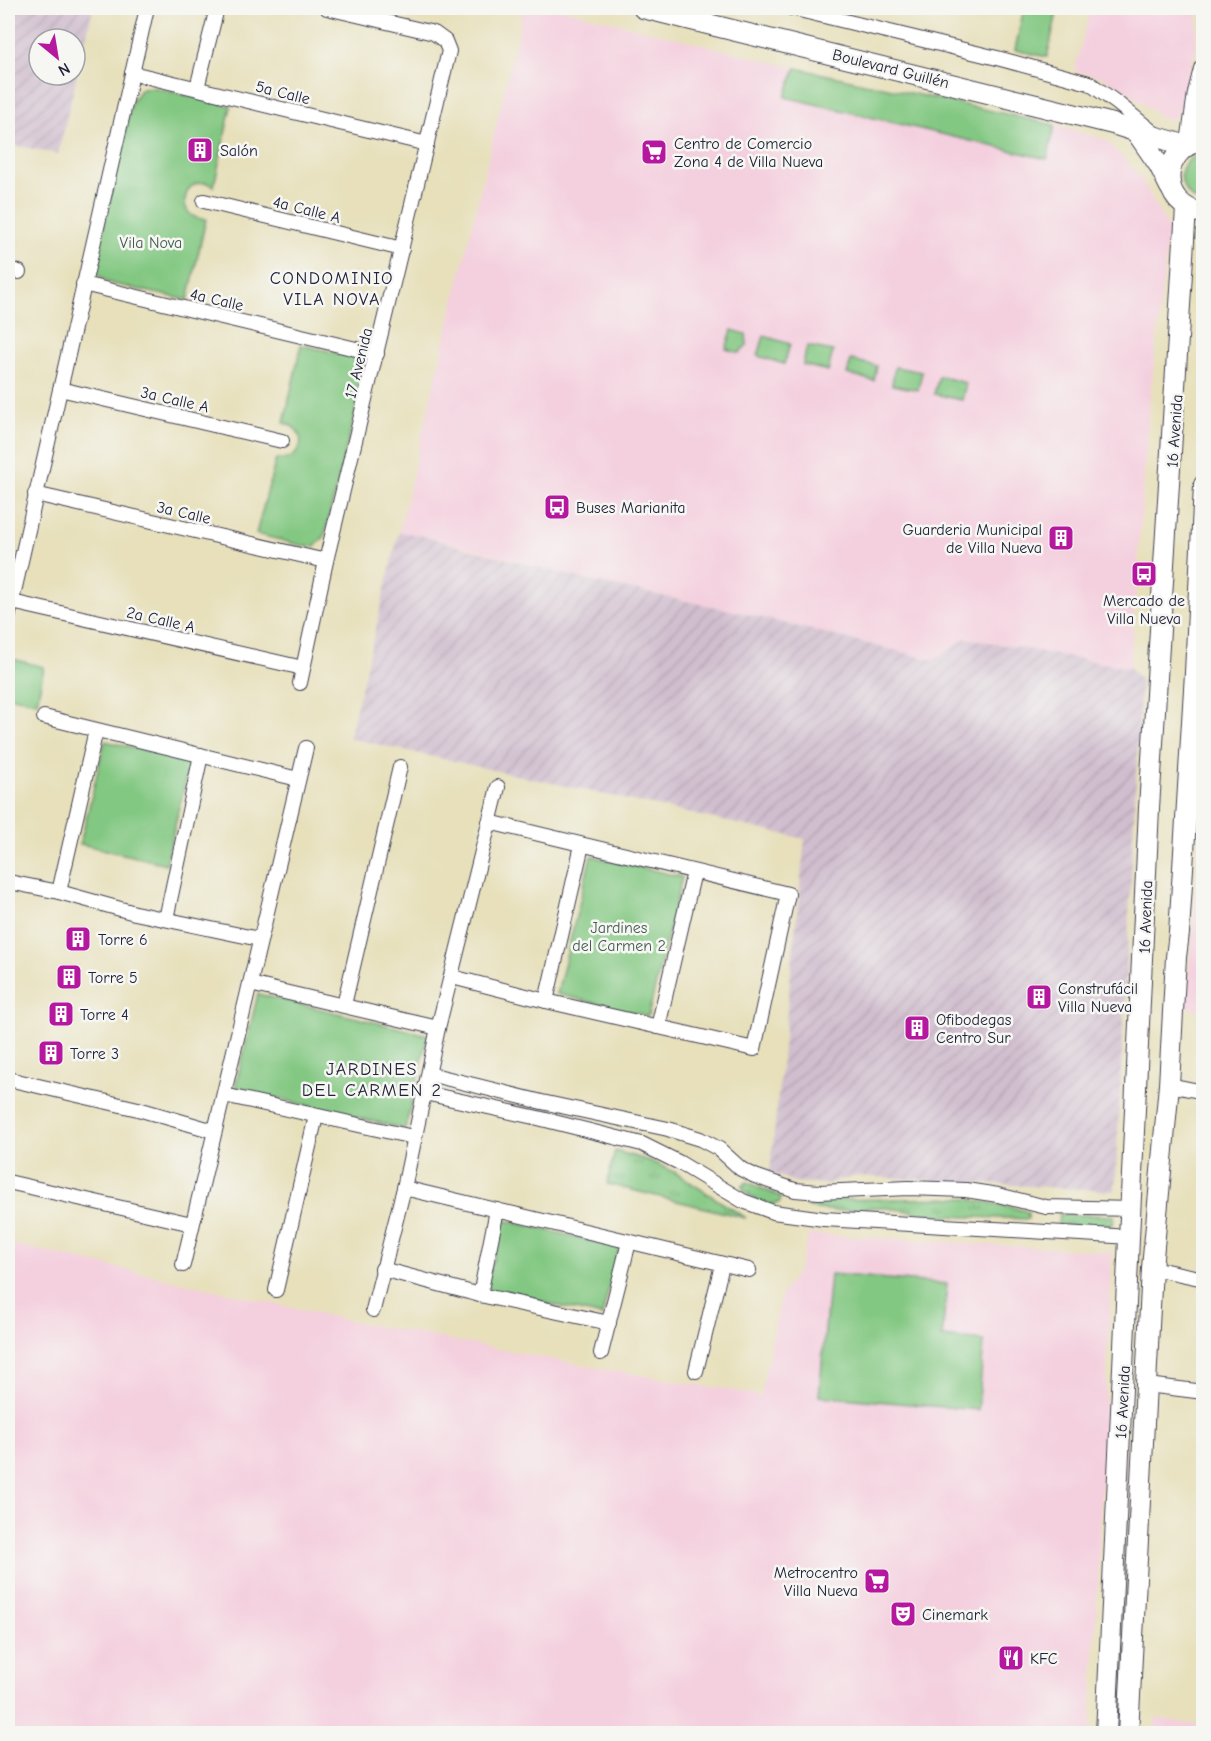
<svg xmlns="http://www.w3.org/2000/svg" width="1211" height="1741" viewBox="0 0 1211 1741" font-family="'Comic Neue',sans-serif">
	<defs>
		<pattern id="industrial-furrows" width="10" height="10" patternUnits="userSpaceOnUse" patternTransform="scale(1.5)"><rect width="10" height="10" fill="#d0bdce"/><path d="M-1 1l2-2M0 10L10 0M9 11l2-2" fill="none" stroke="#b2a2b2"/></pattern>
		<pattern id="grass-tufts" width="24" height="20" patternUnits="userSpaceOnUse" patternTransform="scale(1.5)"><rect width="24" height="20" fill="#83c882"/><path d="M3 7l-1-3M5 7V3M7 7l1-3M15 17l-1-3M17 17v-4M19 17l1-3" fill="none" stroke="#6ba26c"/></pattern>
	</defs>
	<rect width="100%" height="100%" fill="#f6f6f2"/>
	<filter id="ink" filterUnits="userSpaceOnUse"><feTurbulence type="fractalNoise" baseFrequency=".0167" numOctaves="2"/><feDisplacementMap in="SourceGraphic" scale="12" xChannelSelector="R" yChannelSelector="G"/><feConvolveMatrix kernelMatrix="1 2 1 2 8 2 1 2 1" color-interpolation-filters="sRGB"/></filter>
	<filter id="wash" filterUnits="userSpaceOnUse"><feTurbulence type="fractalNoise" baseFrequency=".008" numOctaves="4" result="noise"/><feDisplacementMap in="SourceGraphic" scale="24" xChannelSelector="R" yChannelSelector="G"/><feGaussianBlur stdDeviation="1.35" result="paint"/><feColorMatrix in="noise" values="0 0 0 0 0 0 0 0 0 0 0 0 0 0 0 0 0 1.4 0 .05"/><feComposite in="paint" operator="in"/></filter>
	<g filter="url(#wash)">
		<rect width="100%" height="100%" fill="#e7e0bb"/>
		<!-- built -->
		<g fill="#f4cfde">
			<path d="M524 8H557L796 68 1055 125 1106 140 1139 175 1169 229 1149 406 1130 668 967 638 934 660 734 611 599 583 427 537 399 532Z"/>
			<path d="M1091 8H1198L1196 47 1178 115 1169 120 1161 117 1123 88 1099 76 1074 71Z"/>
			<path d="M1203 810 1204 1011H1203L1186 1007Z"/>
			<path d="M809 1234 1112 1252 1091 1733 8 1734V1243L346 1320 598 1368 754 1394 760 1398 781 1296 800 1267Z"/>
			<path d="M1156 1718 1203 1726V1733H1155Z"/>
		</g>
		<!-- industrial -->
		<g fill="url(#industrial-furrows)" fill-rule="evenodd">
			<path d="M8 8H93L58 154 8 144ZM39 39H75V75H39Z"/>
			<path d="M399 532 420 535 468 549 599 583 734 611 934 660 966 638 1130 668 1141 680 1115 1191 856 1176 825 1184 794 1182 770 1172 805 839 349 738Z"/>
		</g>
		<!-- grass -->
		<g fill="url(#grass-tufts)" stroke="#52755e" stroke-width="1.5">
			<path d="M615 1151 650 1161 674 1172 746 1218 607 1184Z"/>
			<path d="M747 1182 781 1197 780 1202C769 1209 748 1198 742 1187Z"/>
			<path d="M962 1198 1012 1207 1028 1212V1219L944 1216 880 1207 836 1211 810 1208 806 1203 816 1200Z"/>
			<path d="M1059 1214 1114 1216 1113 1225 1081 1227 1058 1225Z"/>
		</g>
		<!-- green -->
		<g fill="#83c882" stroke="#52755e" stroke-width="1.5">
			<path d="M1024 8H1058L1047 57 1015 50Z"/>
			<path d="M796 68 1055 125 1047 159 785 97Z"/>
			<path d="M152 87 231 106 214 186C184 169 171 220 206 219L188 300 113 284C104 281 97 276 95 266L132 101 140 90Z"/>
			<path d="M1203 154V203H1201C1175 193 1174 158 1203 154Z"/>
			<path d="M732 330 746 334 747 345 739 353 726 349Z"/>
			<path d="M764 336 790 344 784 364 758 356Z"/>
			<path d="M301 345 351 356 361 364 365 373 324 537 315 546 308 547 256 534 276 459C303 463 311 430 284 423Z"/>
			<path d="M807 346 833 351 828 371 803 365Z"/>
			<path d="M851 360 877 366 874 381 847 374Z"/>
			<path d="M895 367 922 372 918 390 892 385Z"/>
			<path d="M939 376 966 383 962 400 934 394Z"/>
			<path d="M8 658 44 667 37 702 8 696Z"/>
			<path d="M105 741 190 761 166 864 80 844Z"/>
			<path d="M591 856 682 877 648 1016 557 994Z"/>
			<path d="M258 994 428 1035 405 1129 235 1088Z"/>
			<path d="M503 1220 619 1247 602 1316 486 1289Z"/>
			<path d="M830 1274 947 1284 942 1337 984 1341 978 1410 819 1396Z"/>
		</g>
	</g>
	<g filter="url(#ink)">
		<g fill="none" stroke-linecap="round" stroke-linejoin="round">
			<!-- minor casing -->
			<g stroke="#403e4e" stroke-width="16">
				<g id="minor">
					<path d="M791 8 997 58 1089 83 1117 103 1155 134"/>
					<path d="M132 73 427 144"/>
					<path d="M197 88 217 8"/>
					<path d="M204 201 402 249"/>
					<path d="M8 269 19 272"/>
					<path d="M83 284 377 354"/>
					<path d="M60 389 282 441"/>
					<path d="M35 494 326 561"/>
					<path d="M12 602 303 668"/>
					<path d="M8 618 147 8"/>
					<path d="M300 683 326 561 449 51 445 41 434 33 327 8"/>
					<path d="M44 717 298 779"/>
					<path d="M9 882 59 892 135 913 259 939"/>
					<path d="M59 892 96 730"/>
					<path d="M166 919 201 755"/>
					<path d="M452 977 546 1001 754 1049 788 894 489 822"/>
					<path d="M250 984 438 1028"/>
					<path d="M546 1001 582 845"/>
					<path d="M344 1005 400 767"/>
					<path d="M658 1027 694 872"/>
					<path d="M429 1074 542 1102 668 1129 700 1139 719 1149 741 1169 755 1176 795 1190 819 1192 908 1188 966 1190 998 1195 1046 1207 1132 1209"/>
					<path d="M8 1079 138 1109 214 1131"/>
					<path d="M1169 1085 1204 1092"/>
					<path d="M425 1093 538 1118 642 1144 680 1163 743 1201 773 1212 824 1219 1131 1237"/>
					<path d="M224 1095 413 1137"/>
					<path d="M8 1182 192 1224"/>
					<path d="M404 1188 749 1270"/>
					<path d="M183 1265 306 748"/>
					<path d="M1152 1268 1204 1279"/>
					<path d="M382 1269 480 1295 609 1323"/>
					<path d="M276 1290 316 1116"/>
					<path d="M480 1295 497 1210"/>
					<path d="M373 1310 404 1188 438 1028 498 787"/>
					<path d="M601 1353 629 1242"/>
					<path d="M696 1371 722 1265"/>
					<path d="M1147 1385 1204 1392"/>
				</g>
			</g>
			<!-- secondary casing -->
			<g stroke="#403e4e" stroke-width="22">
				<g id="secondary">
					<path d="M643 8 1113 124C1137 133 1161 137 1186 146"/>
					<path d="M1137 133 1159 165 1170 187"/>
					<path d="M1204 140C1158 148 1158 207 1204 213"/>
					<path d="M1191 143 1198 93 1204 69"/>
					<path d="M1106 1734 1149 808 1186 208"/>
					<path d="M1128 1734 1152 1268 1169 1085 1176 957 1179 933 1195 673 1204 485"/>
				</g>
			</g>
			<!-- minor -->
			<use href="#minor" stroke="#fff" stroke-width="14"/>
			<!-- secondary -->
			<use href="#secondary" stroke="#fff" stroke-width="20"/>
		</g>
	</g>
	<!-- icons -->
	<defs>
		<g id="building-square" transform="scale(1.35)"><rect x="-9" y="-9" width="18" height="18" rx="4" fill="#b5179e" stroke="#f6f6f2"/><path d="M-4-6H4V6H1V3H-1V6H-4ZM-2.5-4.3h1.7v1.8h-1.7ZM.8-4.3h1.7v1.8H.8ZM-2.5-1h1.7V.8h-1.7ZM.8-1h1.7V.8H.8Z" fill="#fff"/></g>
		<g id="supermarket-square" transform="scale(1.35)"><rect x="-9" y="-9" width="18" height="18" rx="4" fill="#b5179e" stroke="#f6f6f2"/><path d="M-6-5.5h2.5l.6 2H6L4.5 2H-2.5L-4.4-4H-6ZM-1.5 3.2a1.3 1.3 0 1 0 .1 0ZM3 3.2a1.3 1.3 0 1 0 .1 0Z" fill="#fff"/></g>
		<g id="bus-square" transform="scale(1.35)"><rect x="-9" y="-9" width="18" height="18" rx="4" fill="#b5179e" stroke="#f6f6f2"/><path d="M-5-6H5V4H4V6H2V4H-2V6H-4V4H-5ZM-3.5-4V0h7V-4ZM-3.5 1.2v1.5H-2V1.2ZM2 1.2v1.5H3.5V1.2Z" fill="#fff"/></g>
		<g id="theatre-square" transform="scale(1.35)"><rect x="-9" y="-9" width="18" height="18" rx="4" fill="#b5179e" stroke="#f6f6f2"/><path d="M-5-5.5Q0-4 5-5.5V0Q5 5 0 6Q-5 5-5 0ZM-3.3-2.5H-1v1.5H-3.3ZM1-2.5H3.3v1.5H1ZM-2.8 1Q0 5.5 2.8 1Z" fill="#fff"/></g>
		<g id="restaurant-square" transform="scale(1.35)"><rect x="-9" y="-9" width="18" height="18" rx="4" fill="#b5179e" stroke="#f6f6f2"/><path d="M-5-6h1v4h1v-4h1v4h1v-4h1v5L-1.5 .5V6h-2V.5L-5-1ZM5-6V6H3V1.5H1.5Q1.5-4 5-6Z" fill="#fff"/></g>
	</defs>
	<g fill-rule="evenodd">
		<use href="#building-square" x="200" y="150"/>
		<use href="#supermarket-square" x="654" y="152"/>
		<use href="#bus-square" x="557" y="507"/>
		<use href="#building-square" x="1061" y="538"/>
		<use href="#bus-square" x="1144" y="574"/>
		<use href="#building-square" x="78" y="939"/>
		<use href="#building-square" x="69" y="977"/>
		<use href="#building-square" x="1039" y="997"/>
		<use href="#building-square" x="61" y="1014"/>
		<use href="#building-square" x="917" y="1028"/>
		<use href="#building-square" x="51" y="1053"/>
		<use href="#supermarket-square" x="877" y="1581"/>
		<use href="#theatre-square" x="903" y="1614"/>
		<use href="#restaurant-square" x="1011" y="1658"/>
	</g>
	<g text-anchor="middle" stroke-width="5" stroke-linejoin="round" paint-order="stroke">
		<!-- street labels -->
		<g font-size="16" fill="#22223b" stroke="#f6f6f2">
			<text transform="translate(891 68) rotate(14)" y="6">Boulevard Guillén</text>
			<text transform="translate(283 92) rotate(14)" y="6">5a Calle</text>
			<text transform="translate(307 209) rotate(14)" y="6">4a Calle A</text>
			<text transform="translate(217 299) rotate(13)" y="6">4a Calle</text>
			<text transform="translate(358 363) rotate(-76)" y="6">17 Avenida</text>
			<text transform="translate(175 399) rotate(13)" y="6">3a Calle A</text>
			<text transform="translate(1174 431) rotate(-86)" y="6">16 Avenida</text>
			<text transform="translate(184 512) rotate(13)" y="6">3a Calle</text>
			<text transform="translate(161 619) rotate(13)" y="6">2a Calle A</text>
			<text transform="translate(1145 917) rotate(-88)" y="6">16 Avenida</text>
			<text transform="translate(1122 1402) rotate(-87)" y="6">16 Avenida</text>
		</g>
		<!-- poi labels -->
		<g font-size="16" fill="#22223b" stroke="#f6f6f2" text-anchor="start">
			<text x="674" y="149">Centro de Comercio<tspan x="674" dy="18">Zona 4 de Villa Nueva</tspan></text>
			<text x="220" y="156">Salón</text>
			<text x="576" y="513">Buses Marianita</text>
			<text x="1042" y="535" text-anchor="end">Guarderia Municipal<tspan x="1042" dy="18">de Villa Nueva</tspan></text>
			<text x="1144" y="606" text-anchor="middle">Mercado de<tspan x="1144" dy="18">Villa Nueva</tspan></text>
			<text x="98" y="945">Torre 6</text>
			<text x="88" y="983">Torre 5</text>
			<text x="1058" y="994">Construfácil<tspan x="1058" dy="18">Villa Nueva</tspan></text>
			<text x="80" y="1020">Torre 4</text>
			<text x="936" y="1025">Ofibodegas<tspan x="936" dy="18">Centro Sur</tspan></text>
			<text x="70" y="1059">Torre 3</text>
			<text x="858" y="1578" text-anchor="end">Metrocentro<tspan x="858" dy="18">Villa Nueva</tspan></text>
			<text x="922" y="1620">Cinemark</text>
			<text x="1030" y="1664">KFC</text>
		</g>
		<!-- park labels -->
		<g font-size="16" fill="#445c54" stroke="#f6f6f2">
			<text x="151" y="248">Vila Nova</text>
			<text x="619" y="933">Jardines<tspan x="619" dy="18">del Carmen 2</tspan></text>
		</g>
		<!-- neighbourhood labels -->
		<g font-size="18" letter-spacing="1.5" fill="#22223b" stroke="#f6f6f2">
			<text x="332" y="284">CONDOMINIO<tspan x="332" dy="21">VILA NOVA</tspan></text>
			<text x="372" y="1075">JARDINES<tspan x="372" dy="21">DEL CARMEN 2</tspan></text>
		</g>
	</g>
	<!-- margin -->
	<rect width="1211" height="1741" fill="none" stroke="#f6f6f2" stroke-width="30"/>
	<!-- north arrow -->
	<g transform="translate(57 57) rotate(150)"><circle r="28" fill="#f6f6f2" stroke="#a1a1a9" stroke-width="1.5"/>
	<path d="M0-4.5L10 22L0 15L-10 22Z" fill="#b5179e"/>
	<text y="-9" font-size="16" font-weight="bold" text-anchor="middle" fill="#22223b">N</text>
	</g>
</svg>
